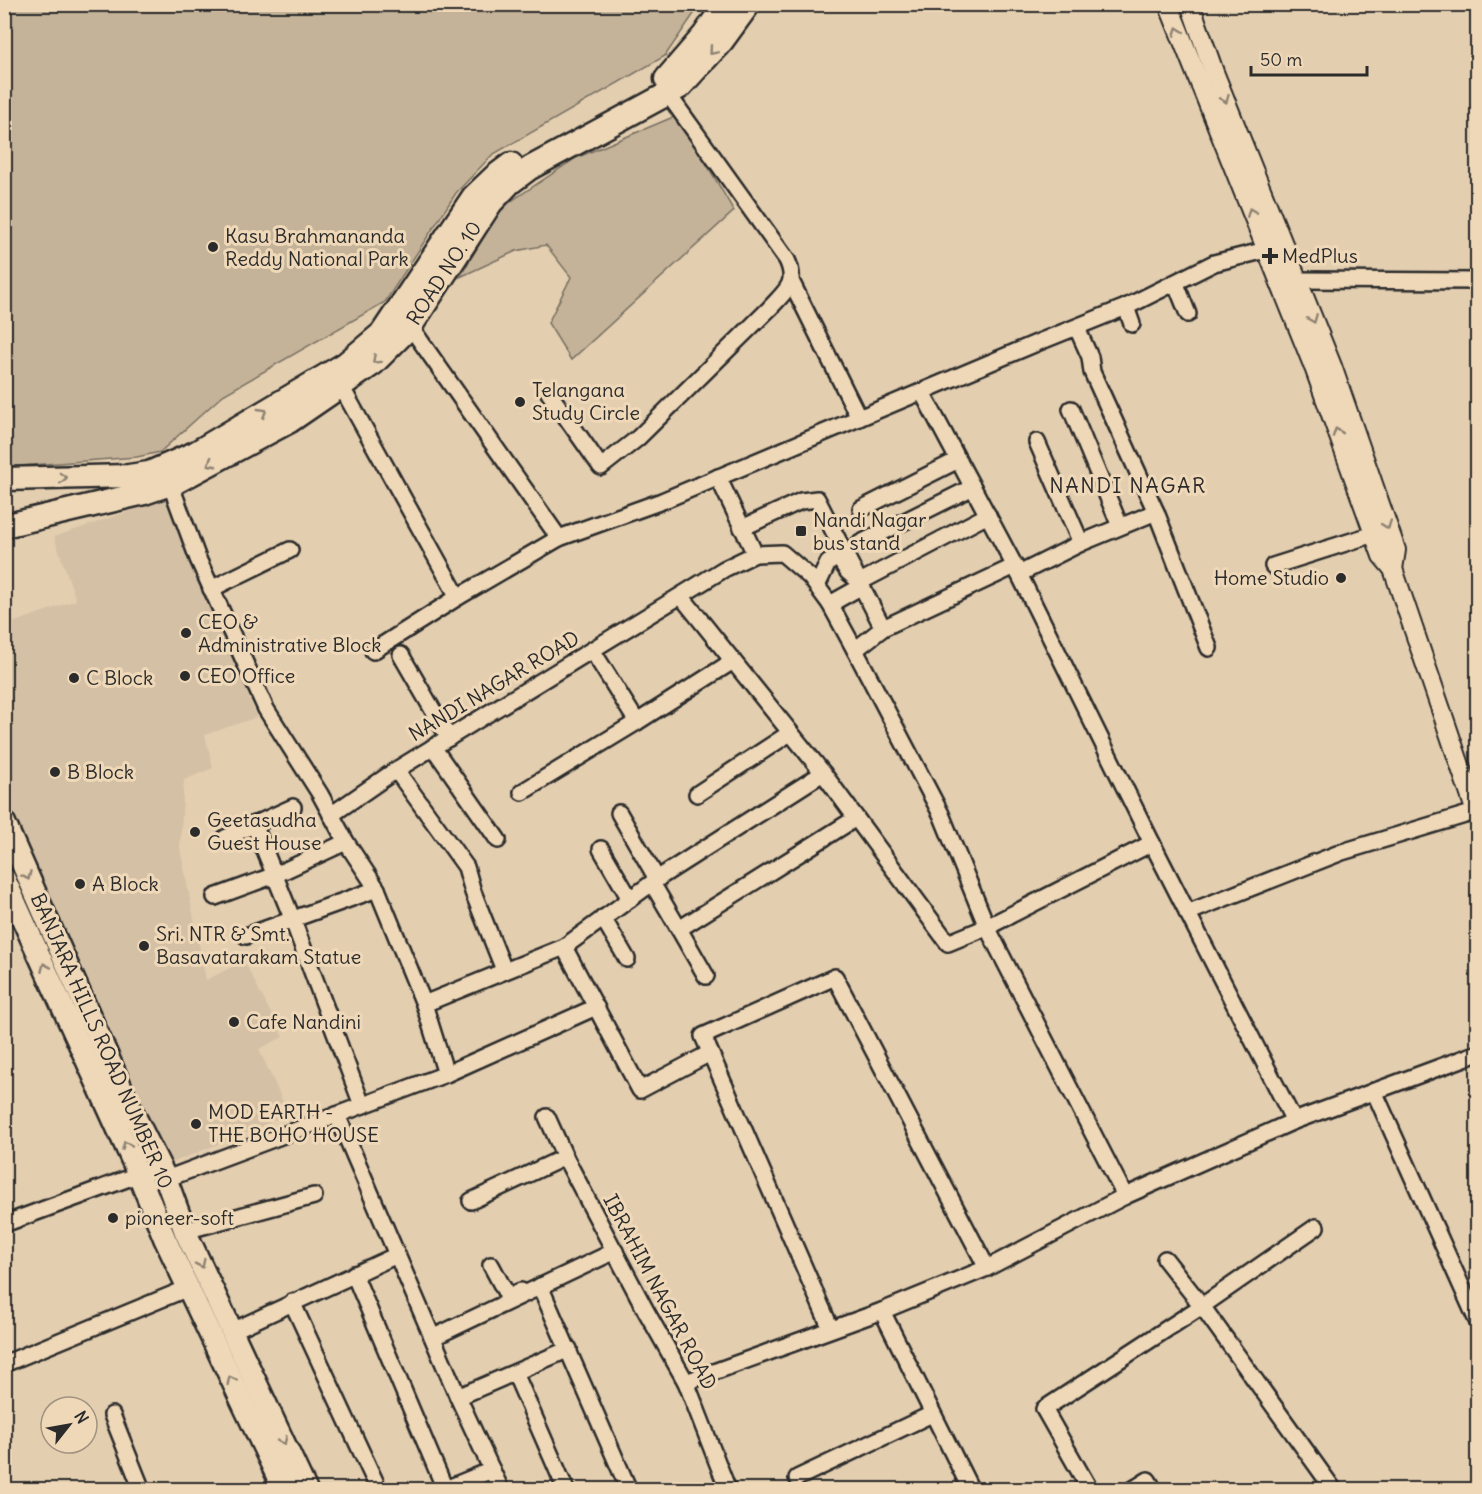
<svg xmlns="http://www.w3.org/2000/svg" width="1482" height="1494" viewBox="0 0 1482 1494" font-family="Delius,sans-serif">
	<rect width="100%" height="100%" fill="#e3ceb0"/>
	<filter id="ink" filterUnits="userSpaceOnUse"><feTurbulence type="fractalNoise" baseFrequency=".0167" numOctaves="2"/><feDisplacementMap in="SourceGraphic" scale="12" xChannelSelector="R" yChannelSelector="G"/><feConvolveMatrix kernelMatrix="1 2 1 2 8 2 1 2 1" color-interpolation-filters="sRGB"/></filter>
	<g filter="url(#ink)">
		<!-- built -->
		<path fill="#d4c0a5" d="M165 499 257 717 205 735 213 768 184 780 180 848 206 980 244 961 283 1037 259 1049 288 1113 258 1128 164 1166 5 813 4 626 76 600 54 537Z"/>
		<!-- green -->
		<g fill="#c4b399" stroke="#786f62" stroke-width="1.5">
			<path d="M5 4H700V5L665 56 492 155 456 193 385 302 223 395 160 452 137 457 5 467Z"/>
			<path d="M678 115 734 211 571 360 548 323 571 277 546 245 516 251 460 277 501 208 576 158Z"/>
		</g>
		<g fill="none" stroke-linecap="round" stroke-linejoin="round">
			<!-- minor casing -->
			<g stroke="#2b2b2b" stroke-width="20">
				<g id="minor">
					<path d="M1297 280 1478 281"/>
					<path d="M791 281 859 418"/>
					<path d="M1176 284 1188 314"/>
					<path d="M1126 307 1132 324"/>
					<path d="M405 319 559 538"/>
					<path d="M1077 328 1090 357 1092 372 1156 512 1209 648"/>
					<path d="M341 386 458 597"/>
					<path d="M922 392 1019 574 1152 843 1294 1121"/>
					<path d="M549 393 601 467 638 438 770 308C786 290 798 284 787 260L668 94"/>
					<path d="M1071 409 1120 526"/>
					<path d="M1037 442 1081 543 1156 512"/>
					<path d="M718 477 755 554"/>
					<path d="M170 483 198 559 266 709 320 794 346 842 377 889 424 1004 446 1074"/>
					<path d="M861 509 958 460"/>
					<path d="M742 528 801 501 817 499 883 628"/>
					<path d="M859 544 973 487"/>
					<path d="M1273 566 1374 534"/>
					<path d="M1019 574 1081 543"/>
					<path d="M817 586 828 563 838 557 848 572 860 582 988 515"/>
					<path d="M211 589 290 550"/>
					<path d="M681 596 823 773 948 943 987 927 1152 843"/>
					<path d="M830 604 862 586"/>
					<path d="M592 650 637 722 733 661"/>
					<path d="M855 650 883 628 1015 566"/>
					<path d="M373 651 458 597 559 538 662 501 1039 342 1126 307 1214 263 1266 250"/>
					<path d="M401 655 449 738"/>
					<path d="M433 747 498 840"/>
					<path d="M396 770 466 867 473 892 504 970"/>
					<path d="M522 792 637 722"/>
					<path d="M697 794 790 733"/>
					<path d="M619 813 657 879"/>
					<path d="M331 815 396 770 724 569 755 554 782 553 810 577 830 604 855 650 941 814 987 927 1125 1196"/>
					<path d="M254 824 292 918 362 1105"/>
					<path d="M225 838 293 807"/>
					<path d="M601 849 630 899"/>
					<path d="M652 883 679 929"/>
					<path d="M215 897 275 875 346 842"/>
					<path d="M1187 913 1342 852 1475 812"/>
					<path d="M603 918 627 959"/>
					<path d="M246 936 377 889"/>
					<path d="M564 947 640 1090 710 1053"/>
					<path d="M706 976 679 929 856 818"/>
					<path d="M424 1004 564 947 663 875 823 773"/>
					<path d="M1374 1091 1478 1323"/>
					<path d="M337 1115 458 1397 501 1490"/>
					<path d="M547 1117 565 1157 646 1311 686 1382 728 1490"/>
					<path d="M166 1179 446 1074 596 1007"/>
					<path d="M471 1201 565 1157"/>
					<path d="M4 1224 148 1171"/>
					<path d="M185 1231 314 1196"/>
					<path d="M1165 1259 1202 1306 1334 1490"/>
					<path d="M491 1265 506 1293 509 1296 521 1291"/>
					<path d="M354 1274 445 1489"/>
					<path d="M540 1286 629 1490"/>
					<path d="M292 1302 379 1490"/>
					<path d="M882 1311 971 1490"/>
					<path d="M831 1329 703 1036 835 977 987 1268"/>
					<path d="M232 1331 397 1255"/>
					<path d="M434 1337 615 1251"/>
					<path d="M4 1364 188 1288"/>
					<path d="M515 1373 566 1490"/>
					<path d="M686 1382 882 1311 987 1268 1125 1196 1294 1121 1478 1053"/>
					<path d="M458 1397 569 1349"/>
					<path d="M112 1415 142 1490"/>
					<path d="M797 1478 932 1414"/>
					<path d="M443 1490 492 1470"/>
					<path d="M1090 1490 1044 1409 1202 1306 1316 1227"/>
					<path d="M1132 1490 1148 1480 1154 1490"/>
				</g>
			</g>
			<!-- tertiary casing -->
			<g stroke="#2b2b2b" stroke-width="22">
				<g id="tertiary">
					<path d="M1168 4 1315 370 1382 556 1393 569 1478 818"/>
					<path d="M1190 4 1214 72 1332 366 1396 550 1393 569"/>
				</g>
			</g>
			<!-- secondary casing -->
			<g stroke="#2b2b2b" stroke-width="26">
				<g id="secondary">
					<path d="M4 822 128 1103 166 1179 185 1231 306 1490"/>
					<path d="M4 878 139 1175 165 1239 284 1490"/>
				</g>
			</g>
			<!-- primary casing -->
			<g stroke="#2b2b2b" stroke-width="27">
				<g id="primary">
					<path d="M666 79 704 35 725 4"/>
					<path d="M4 479 129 476 149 473 195 453 345 364 382 333 473 197 495 176 511 164"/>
					<path d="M4 526 144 493 176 482 290 421 341 386 373 364 411 326 491 203 510 183 530 168 680 87 722 41 749 4"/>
				</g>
			</g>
			<!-- minor -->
			<use href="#minor" stroke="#efd8b8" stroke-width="15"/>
			<!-- tertiary -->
			<use href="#tertiary" stroke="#efd8b8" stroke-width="18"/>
			<!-- secondary -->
			<use href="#secondary" stroke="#efd8b8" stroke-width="21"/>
			<!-- primary -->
			<use href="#primary" stroke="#efd8b8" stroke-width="22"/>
		</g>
		<!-- one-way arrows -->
		<defs><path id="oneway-chevron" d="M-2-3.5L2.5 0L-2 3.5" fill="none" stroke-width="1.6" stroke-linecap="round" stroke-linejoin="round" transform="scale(1.5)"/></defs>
		<g stroke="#8d8272">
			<use href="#oneway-chevron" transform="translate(1178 31) rotate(-111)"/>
			<use href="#oneway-chevron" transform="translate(713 51) rotate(131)"/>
			<use href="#oneway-chevron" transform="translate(1225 99) rotate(68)"/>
			<use href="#oneway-chevron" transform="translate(1251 212) rotate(-112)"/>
			<use href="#oneway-chevron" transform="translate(1313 319) rotate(68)"/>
			<use href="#oneway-chevron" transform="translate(376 360) rotate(138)"/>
			<use href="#oneway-chevron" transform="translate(263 412) rotate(-31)"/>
			<use href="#oneway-chevron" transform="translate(1337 432) rotate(-109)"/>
			<use href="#oneway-chevron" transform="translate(211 463) rotate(152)"/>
			<use href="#oneway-chevron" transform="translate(63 478) rotate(-2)"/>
			<use href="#oneway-chevron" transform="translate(1387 525) rotate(70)"/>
			<use href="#oneway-chevron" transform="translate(27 876) rotate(66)"/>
			<use href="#oneway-chevron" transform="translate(45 967) rotate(-114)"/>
			<use href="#oneway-chevron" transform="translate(126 1145) rotate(-114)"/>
			<use href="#oneway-chevron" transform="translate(201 1264) rotate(64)"/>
			<use href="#oneway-chevron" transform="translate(231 1380) rotate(-116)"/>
			<use href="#oneway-chevron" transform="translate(283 1441) rotate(65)"/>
		</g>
	</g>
	<!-- markers -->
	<g fill="#2b2b2b" stroke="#efd8b8" stroke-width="2">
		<circle cx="213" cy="247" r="6"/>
		<path d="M1267 247h6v6h6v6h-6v6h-6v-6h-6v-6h6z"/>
		<circle cx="520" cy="402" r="6"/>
		<rect x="795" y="525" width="12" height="12" rx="3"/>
		<circle cx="1341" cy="578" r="6"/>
		<circle cx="186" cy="633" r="6"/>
		<circle cx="185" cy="676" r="6"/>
		<circle cx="74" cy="678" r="6"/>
		<circle cx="55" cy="772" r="6"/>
		<circle cx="195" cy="832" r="6"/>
		<circle cx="80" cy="884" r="6"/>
		<circle cx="144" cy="946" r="6"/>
		<circle cx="234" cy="1022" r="6"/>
		<circle cx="196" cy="1124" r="6"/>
		<circle cx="113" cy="1218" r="6"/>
	</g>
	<g text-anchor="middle" stroke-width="6" stroke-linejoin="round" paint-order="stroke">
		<!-- poi labels -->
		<g font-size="20" fill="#2b2b2b" stroke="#efd8b8" text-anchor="start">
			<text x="225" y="243">Kasu Brahmananda<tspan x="225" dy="23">Reddy National Park</tspan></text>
			<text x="1282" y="263">MedPlus</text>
			<text x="532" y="397">Telangana<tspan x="532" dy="23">Study Circle</tspan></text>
			<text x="813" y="527">Nandi Nagar<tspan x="813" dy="23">bus stand</tspan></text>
			<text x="1329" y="585" text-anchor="end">Home Studio</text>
			<text x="198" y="629">CEO &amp;<tspan x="198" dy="23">Administrative Block</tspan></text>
			<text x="197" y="683">CEO Office</text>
			<text x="86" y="685">C Block</text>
			<text x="67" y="779">B Block</text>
			<text x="207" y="827">Geetasudha<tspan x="207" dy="23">Guest House</tspan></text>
			<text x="92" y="891">A Block</text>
			<text x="156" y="941">Sri. NTR &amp; Smt.<tspan x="156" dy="23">Basavatarakam Statue</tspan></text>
			<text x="246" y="1029">Cafe Nandini</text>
			<text x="208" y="1119">MOD EARTH -<tspan x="208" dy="23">THE BOHO HOUSE</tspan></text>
			<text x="125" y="1225">pioneer-soft</text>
		</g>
		<!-- street labels -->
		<g font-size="20" fill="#2b2b2b" stroke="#efd8b8">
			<text transform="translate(444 273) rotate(-57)" y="7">ROAD NO. 10</text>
			<text transform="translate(494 686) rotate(-31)" y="7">NANDI NAGAR ROAD</text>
			<text transform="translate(102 1041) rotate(66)" y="7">BANJARA HILLS ROAD NUMBER 10</text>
			<text transform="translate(660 1292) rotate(62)" y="7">IBRAHIM NAGAR ROAD</text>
		</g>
		<!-- neighbourhood labels -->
		<g font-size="21" letter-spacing="1.5" fill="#2b2b2b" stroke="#efd8b8">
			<text x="1128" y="493">NANDI NAGAR</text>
		</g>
	</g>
	<!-- margin -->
	<rect width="1482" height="1494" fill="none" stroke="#efd8b8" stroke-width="24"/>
	<rect x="12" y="12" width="1458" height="1470" fill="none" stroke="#2b2b2b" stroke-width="2" filter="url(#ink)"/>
	<!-- north arrow -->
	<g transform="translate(69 1425) rotate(59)"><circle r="28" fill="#efd8b8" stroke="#a19380" stroke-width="1.5"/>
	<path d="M0-4.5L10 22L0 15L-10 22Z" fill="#2b2b2b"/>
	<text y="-9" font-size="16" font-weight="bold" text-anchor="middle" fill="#2b2b2b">N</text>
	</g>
	<!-- scale -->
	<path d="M1251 66v9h116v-9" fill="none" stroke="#2b2b2b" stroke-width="3"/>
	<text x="1260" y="66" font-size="18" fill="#2b2b2b" stroke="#efd8b8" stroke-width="4.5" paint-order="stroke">50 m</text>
</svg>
